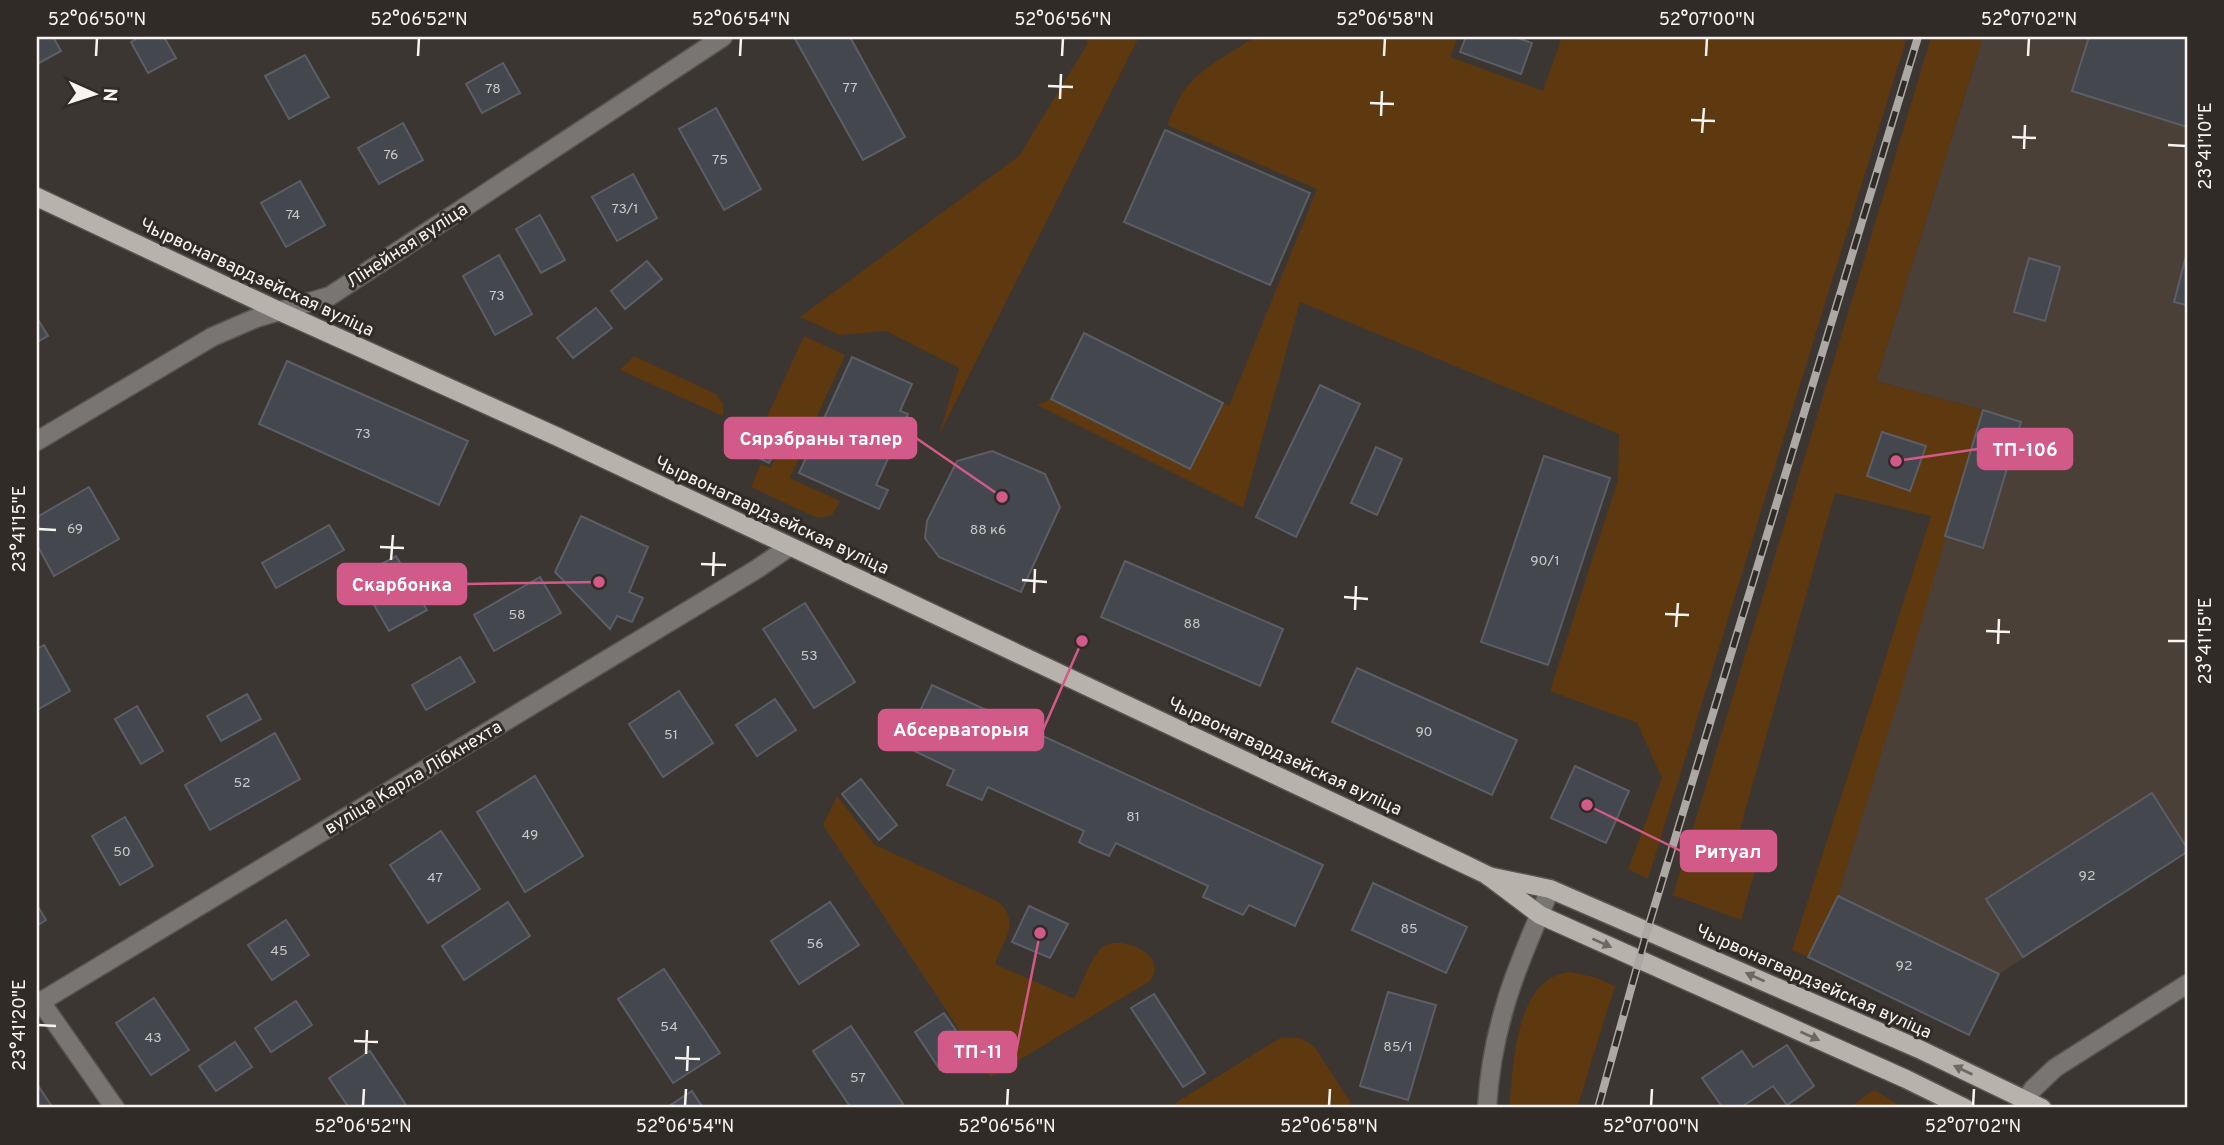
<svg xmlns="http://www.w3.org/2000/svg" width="2224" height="1145" viewBox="0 0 2224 1145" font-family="Overpass,sans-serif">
	<rect width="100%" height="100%" fill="#3b3631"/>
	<!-- built -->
	<path fill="#4a4037" d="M1983 37H2187V852L1999 974 1969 1035 1808 957 1838 896 1983 410 1876 381Z"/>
	<!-- green -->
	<g fill="#5e380e">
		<path d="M1084 37H1139L939 435 959 368 886 331 839 335 800 317 1019 156 1088 43Z"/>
		<path d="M1255 37H1458L1450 57 1543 91 1562 37H1907L1648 879 1628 869 1662 778 1637 723 1550 691 1618 480 1619 434 1300 302 1243 508 1037 405 1051 399 1190 468 1223 403 1229 406 1317 189 1167 125C1171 116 1175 105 1181 95 1198 68 1229 55 1255 37Z"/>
		<path d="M1931 37H1983L1876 381 1983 410 1906 674 1838 896 1808 957 1792 950 1931 516 1835 493 1740 829 1756 867 1741 920 1673 895Z"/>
		<path d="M804 336 845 355 802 449 761 430Z"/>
		<path d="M634 356 716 394 723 403V416L620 370Z"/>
		<path d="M779 450 799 458 790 478 840 501 832 515 820 518 813 516 751 487 761 464 771 468Z"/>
		<path d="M837 796 875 845 997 901C1022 921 1003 941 995 964L1074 999C1082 985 1091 955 1104 946 1120 935 1170 954 1150 981L991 1077 823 825Z"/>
		<path d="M1569 972 1594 977 1615 986 1577 1108H1509C1514 1065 1514 979 1569 972Z"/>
		<path d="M1283 1037 1300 1038 1314 1046 1351 1103 1342 1108H1176L1174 1104 1275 1041Z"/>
		<path d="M1874 1090 1904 1108H1848Z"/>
	</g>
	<!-- building -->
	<g fill="#44474d" stroke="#5b5e65" stroke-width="2">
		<path d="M37 37H53L61 51 37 64Z"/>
		<path d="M139 37H164L176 58 148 73 131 42Z"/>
		<path d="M794 37H850L905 137 863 160Z"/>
		<path d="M1466 37H1515L1532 43 1521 74 1460 52Z"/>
		<path d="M2089 37H2187V127L2072 91Z"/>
		<path d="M305 55 329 97 289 119 265 76Z"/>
		<path d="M503 63 520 93 482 113 466 84Z"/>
		<path d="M716 108 761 189 724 210 679 129Z"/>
		<path d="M403 123 423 160 379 184 358 148Z"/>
		<path d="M1165 130 1310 193 1270 285 1124 222Z"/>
		<path d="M633 174 657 218 617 241 592 197Z"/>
		<path d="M300 181 325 225 286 247 261 203Z"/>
		<path d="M540 215 565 260 541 273 516 229Z"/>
		<path d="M2187 252V305L2174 302Z"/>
		<path d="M499 255 532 314 495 335 463 276Z"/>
		<path d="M2029 258 2060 267 2045 321 2014 312Z"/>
		<path d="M647 261 662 279 625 309 611 291Z"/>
		<path d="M596 308 612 328 573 358 557 338Z"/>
		<path d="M37 318 48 336 37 342Z"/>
		<path d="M1084 333 1223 403 1190 469 1051 399Z"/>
		<path d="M852 357 912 384 900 411 908 414 876 485 888 490 879 509 799 473Z"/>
		<path d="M287 361 468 441 439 505 259 424Z"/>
		<path d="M1320 385 1360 404 1296 537 1256 517Z"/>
		<path d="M1983 410 2021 422 1983 548 1945 536Z"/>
		<path d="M742 428 778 445 769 463 733 446Z"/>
		<path d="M1882 432 1926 446 1910 491 1867 476Z"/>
		<path d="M1376 447 1402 459 1377 515 1351 503Z"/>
		<path d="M992 451 1045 474 1060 507 1021 592 939 557 925 538 927 521 957 461Z"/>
		<path d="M1544 456 1610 478 1548 665 1481 642Z"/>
		<path d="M89 487 119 539 54 576 37 545V517Z"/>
		<path d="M581 516 648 547 629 592 643 598 632 622 617 616 610 629 555 572Z"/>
		<path d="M329 525 344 550 276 588 262 563Z"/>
		<path d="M396 556 427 610 389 631 358 577Z"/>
		<path d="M1125 561 1283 629 1260 686 1101 617Z"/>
		<path d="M540 577 561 613 494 651 474 615Z"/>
		<path d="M805 603 855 682 814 708 763 629Z"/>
		<path d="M44 645 70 691 37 710V649Z"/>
		<path d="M460 657 475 682 426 710 412 685Z"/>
		<path d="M1357 668 1517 740 1492 795 1332 722Z"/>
		<path d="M932 685 1323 865 1295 926 1249 905 1243 915 1203 897 1208 886 1116 843 1109 856 1086 846 1079 842 1084 831 988 787 982 800 947 785 954 770 904 746Z"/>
		<path d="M679 691 713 743 663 777 629 724Z"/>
		<path d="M247 694 261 719 221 741 207 716Z"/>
		<path d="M775 699 796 730 757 756 736 725Z"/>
		<path d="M137 706 163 751 141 764 115 719Z"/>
		<path d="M275 733 300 779 210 830 185 785Z"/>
		<path d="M1575 766 1629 791 1606 843 1551 818Z"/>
		<path d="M535 776 583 856 525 892 477 812Z"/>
		<path d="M861 779 897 825 879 840 842 794Z"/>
		<path d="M2152 793 2187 848V852L2023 957 1986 899Z"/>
		<path d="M125 817 153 866 120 885 92 836Z"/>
		<path d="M441 831 480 889 428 923 390 865Z"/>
		<path d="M1373 883 1467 927 1446 973 1352 930Z"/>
		<path d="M1838 896 1999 974 1969 1035 1808 957Z"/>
		<path d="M508 902 530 936 464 980 442 946Z"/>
		<path d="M830 902 859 945 799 984 771 941Z"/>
		<path d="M37 905 46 920 37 926Z"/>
		<path d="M1029 906 1068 924 1050 958 1012 942Z"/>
		<path d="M286 920 309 955 272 980 248 945Z"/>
		<path d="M664 969 720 1053 673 1083 618 999Z"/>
		<path d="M1388 992 1436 1005 1408 1100 1360 1086Z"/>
		<path d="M1154 994 1205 1073 1183 1087 1131 1008Z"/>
		<path d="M154 998 189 1050 151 1075 116 1023Z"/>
		<path d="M296 1001 312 1025 271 1052 255 1028Z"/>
		<path d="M944 1013 970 1051 940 1070 915 1032Z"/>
		<path d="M851 1026 903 1104 896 1108H851L813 1051Z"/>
		<path d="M235 1042 252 1067 216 1091 199 1066Z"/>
		<path d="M1787 1045 1814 1086 1787 1105 1773 1086 1740 1108H1723L1702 1078 1742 1051 1753 1067Z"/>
		<path d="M370 1051 408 1108H349L329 1078Z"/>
		<path d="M37 1084 53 1108H37Z"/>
		<path d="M692 1091 703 1108H666Z"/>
	</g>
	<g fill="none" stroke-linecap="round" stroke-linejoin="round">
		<!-- minor casing -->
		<g stroke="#595450" stroke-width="21">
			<g id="minor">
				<path d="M37 441 212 337 256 318 330 296 723 37"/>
				<path d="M41 1002 115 1108"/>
				<path d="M37 1004 757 569 789 547"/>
				<path d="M1487 1108C1489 1074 1495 1039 1505 1006 1516 966 1535 928 1550 889"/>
				<path d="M2020 1108 2033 1089 2055 1068 2187 984"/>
			</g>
		</g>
		<!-- major casing -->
		<g stroke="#595450" stroke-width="21">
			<g id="major">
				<path d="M37 197 279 311 558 437 1462 863 1487 875 1540 915 1906 1079 1965 1108"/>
				<path d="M1488 876 1550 889 1919 1049 2042 1108"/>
			</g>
		</g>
		<!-- minor -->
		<use href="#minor" stroke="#787572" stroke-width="18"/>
		<!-- major -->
		<use href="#major" stroke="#b8b2ad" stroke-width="18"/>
		<!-- rail casing -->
		<g stroke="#aca8a4" stroke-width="8">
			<path id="rail" d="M1598 1108 1647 931 1918 37"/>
		</g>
		<!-- rail -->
		<use href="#rail" stroke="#312b27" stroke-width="5" stroke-dasharray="16" stroke-linecap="butt"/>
	</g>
	<!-- one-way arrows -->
	<defs><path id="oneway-solid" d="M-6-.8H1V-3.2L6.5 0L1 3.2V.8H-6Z" transform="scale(1.75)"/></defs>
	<g fill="#6e6863">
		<use href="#oneway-solid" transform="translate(1602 943) rotate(24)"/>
		<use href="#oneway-solid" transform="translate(1755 977) rotate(-156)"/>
		<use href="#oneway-solid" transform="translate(1810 1036) rotate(24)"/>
		<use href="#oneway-solid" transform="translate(1963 1070) rotate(-154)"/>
	</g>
	<!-- ticks -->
	<path fill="none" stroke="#f7f4f1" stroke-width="2.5" d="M96 56 97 38M418 56 419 38M740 56 741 38M1062 56 1063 38M1384 56 1385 38M1706 56 1707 38M2028 56 2029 38M1048 86 1073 87M1060 99 1061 74M1370 103 1394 104M1381 116 1382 91M1691 120 1715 121M1702 133 1704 108M2012 137 2036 138M2168 145 2186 146M2024 149 2025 125M38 529 56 530M380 547 404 548M391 560 393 535M701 564 726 565M713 576 714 552M1022 580 1047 582M1034 593 1035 569M1344 597 1368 599M1355 610 1356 586M1665 614 1689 615M1676 627 1678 603M1986 631 2010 632M2168 641H2186M1998 644 1999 619M38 1025 56 1026M354 1041 378 1042M366 1054 367 1030M675 1058 700 1059M687 1071 688 1046M363 1106 364 1089M685 1106 686 1089M1007 1106 1008 1089M1329 1106 1330 1089M1651 1106 1652 1089M1973 1106 1974 1089"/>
	<g text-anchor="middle" stroke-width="6" stroke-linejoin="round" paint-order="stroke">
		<!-- number labels -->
		<g font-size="14" fill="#cac9c8">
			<text x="850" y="92">77</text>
			<text x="493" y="93">78</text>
			<text x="391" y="159">76</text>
			<text x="720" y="164">75</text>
			<text x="625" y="213">73/1</text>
			<text x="293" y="219">74</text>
			<text x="497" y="300">73</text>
			<text x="363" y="438">73</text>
			<text x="75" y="533">69</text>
			<text x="988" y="534">88 к6</text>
			<text x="1545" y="565">90/1</text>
			<text x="517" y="619">58</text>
			<text x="1192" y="628">88</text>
			<text x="809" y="660">53</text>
			<text x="1424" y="736">90</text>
			<text x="671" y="739">51</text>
			<text x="242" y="787">52</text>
			<text x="1133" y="821">81</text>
			<text x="530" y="839">49</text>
			<text x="122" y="856">50</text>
			<text x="2087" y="880">92</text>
			<text x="435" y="882">47</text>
			<text x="1409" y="933">85</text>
			<text x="815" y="948">56</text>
			<text x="279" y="955">45</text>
			<text x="1904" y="970">92</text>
			<text x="669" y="1031">54</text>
			<text x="153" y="1042">43</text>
			<text x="1398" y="1051">85/1</text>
			<text x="858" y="1082">57</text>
		</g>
		<!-- street labels -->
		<g font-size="18" fill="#f7f4f1" stroke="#312b27">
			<text transform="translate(407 245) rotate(-33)" y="6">Лінейная вуліца</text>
			<text transform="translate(257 277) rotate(25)" y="6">Чырвонагвардзейская вуліца</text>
			<text transform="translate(772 515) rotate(25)" y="6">Чырвонагвардзейская вуліца</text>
			<text transform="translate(1285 756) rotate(25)" y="6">Чырвонагвардзейская вуліца</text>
			<text transform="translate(413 777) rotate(-31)" y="6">вуліца Карла Лібкнехта</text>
			<text transform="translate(1814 981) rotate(24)" y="6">Чырвонагвардзейская вуліца</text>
		</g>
	</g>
	<!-- callouts -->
	<path fill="none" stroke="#d25a88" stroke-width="2.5" d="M1002 497L916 438M1896 461L1978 449M599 582L466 584M1082 641L1043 730M1587 805L1681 851M1040 933L1016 1052"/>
	<g fill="#d25a88" stroke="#312b27" stroke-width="2.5">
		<circle cx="1002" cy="497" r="7"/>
		<circle cx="1896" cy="461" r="7"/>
		<circle cx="599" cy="582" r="7"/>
		<circle cx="1082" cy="641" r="7"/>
		<circle cx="1587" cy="805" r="7"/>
		<circle cx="1040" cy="933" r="7"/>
	</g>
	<g fill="#d25a88" stroke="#d25a88" stroke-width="2.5">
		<rect x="725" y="418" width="191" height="40" rx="7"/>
		<rect x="1978" y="429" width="94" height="40" rx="7"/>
		<rect x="338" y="564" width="128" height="40" rx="7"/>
		<rect x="879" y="710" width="164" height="40" rx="7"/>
		<rect x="1681" y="831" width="95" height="40" rx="7"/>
		<rect x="939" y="1032" width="77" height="40" rx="7"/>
	</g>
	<g font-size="19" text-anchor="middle" font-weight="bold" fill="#fff">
		<text x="821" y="445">Сярэбраны талер</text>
		<text x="2025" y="456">ТП-106</text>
		<text x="402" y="591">Скарбонка</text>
		<text x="961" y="736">Абсерваторыя</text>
		<text x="1728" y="858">Ритуал</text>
		<text x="978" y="1058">ТП-11</text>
	</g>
	<!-- border -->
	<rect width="2224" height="1145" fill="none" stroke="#312b27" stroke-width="77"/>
	<!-- north arrow -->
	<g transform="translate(94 94) rotate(93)" stroke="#312b27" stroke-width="5" paint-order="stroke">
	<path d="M0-5L12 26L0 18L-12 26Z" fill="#f7f4f1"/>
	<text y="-10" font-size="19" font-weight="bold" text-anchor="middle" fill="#f7f4f1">N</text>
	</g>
	<rect x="38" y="38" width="2148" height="1068" fill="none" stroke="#f7f4f1" stroke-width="2.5"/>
	<g font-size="18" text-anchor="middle" fill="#f7f4f1">
		<text x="97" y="25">52°06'50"N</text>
		<text x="419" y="25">52°06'52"N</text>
		<text x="741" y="25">52°06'54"N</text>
		<text x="1063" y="25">52°06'56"N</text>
		<text x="1385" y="25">52°06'58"N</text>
		<text x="1707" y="25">52°07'00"N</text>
		<text x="2029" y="25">52°07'02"N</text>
		<text transform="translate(2205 146) rotate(-90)" y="6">23°41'10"E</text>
		<text transform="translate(19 529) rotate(-90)" y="6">23°41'15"E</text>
		<text transform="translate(2205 641) rotate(-90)" y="6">23°41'15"E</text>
		<text transform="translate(19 1025) rotate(-90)" y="6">23°41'20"E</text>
		<text x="363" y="1132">52°06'52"N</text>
		<text x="685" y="1132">52°06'54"N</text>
		<text x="1007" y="1132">52°06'56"N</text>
		<text x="1329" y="1132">52°06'58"N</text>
		<text x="1651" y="1132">52°07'00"N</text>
		<text x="1973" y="1132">52°07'02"N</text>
	</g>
</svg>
